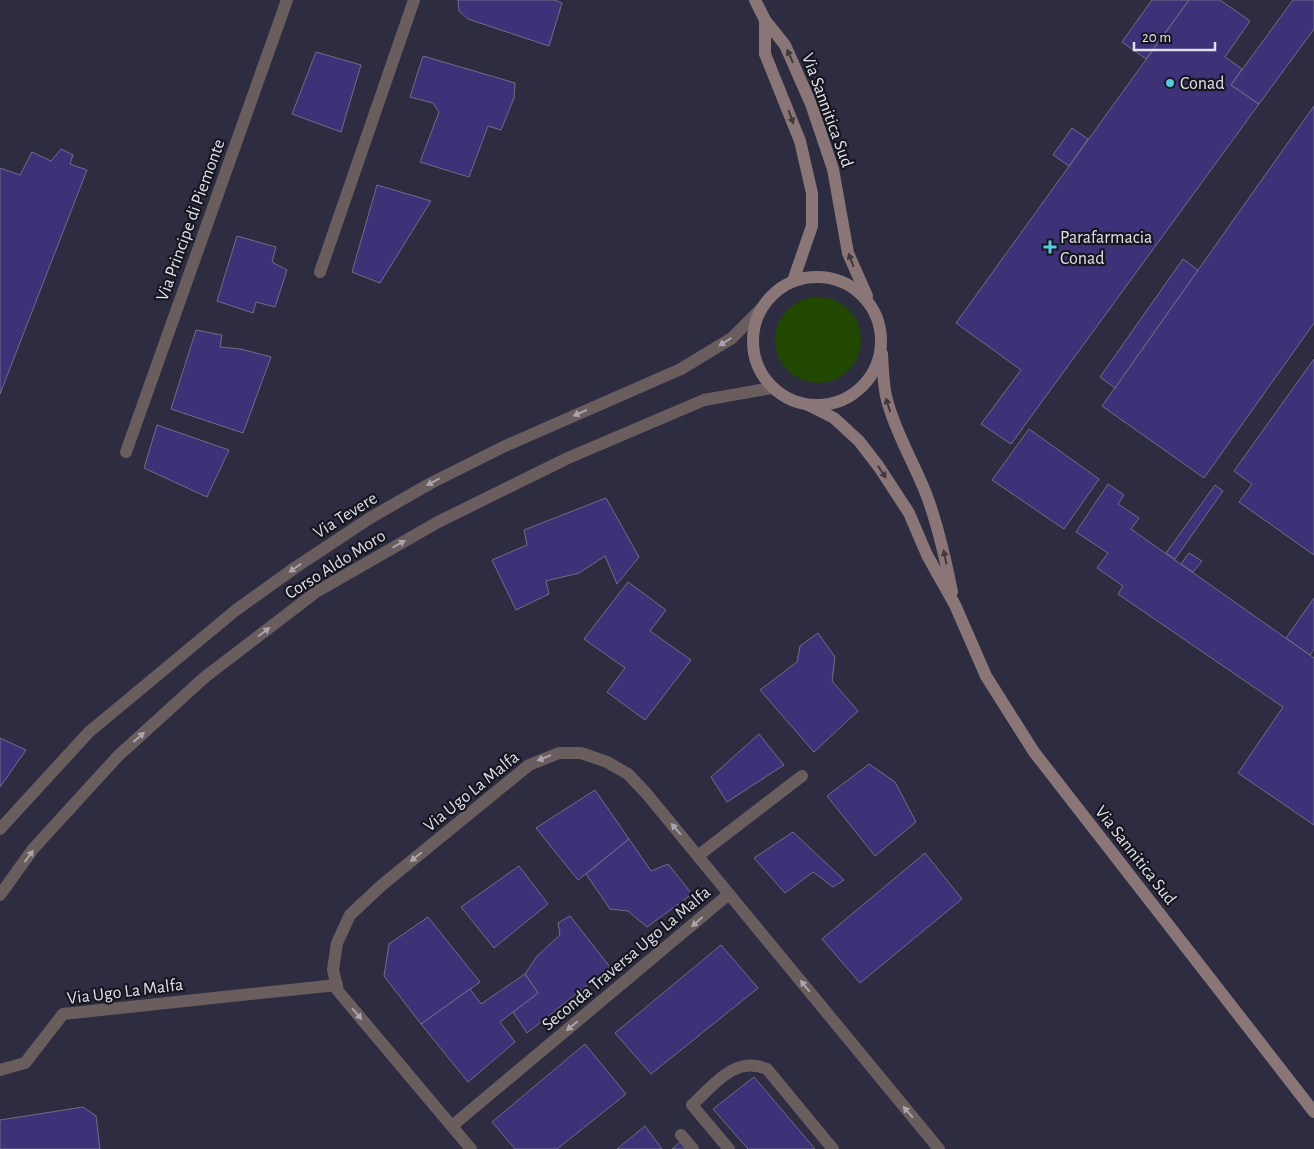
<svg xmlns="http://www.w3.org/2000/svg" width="1314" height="1149" viewBox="0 0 1314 1149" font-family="'Alegreya Sans',sans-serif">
	<rect width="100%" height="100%" fill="#2d2c41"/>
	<!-- green -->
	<circle fill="#214801" cx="818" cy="340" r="43"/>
	<!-- building -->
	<g fill="#3d3178" stroke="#6f6e86">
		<path d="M458 0H554L562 3 549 46 468 19 459 11Z"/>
		<path d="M1152 0H1189L1146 59 1122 42Z"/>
		<path d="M1189 0H1220L1250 21 1225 57 1242 69 1231 85 1259 104 1011 444 981 424 1021 370 956 323Z"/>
		<path d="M1293 0H1314V29L1259 104 1231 85Z"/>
		<path d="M316 52 361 65 341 132 292 114Z"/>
		<path d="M423 56 515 83 514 98 501 130 488 126 469 177 420 162 439 112 433 103 410 97Z"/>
		<path d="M1314 106V323L1204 478 1102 406Z"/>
		<path d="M1072 128 1088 139 1069 166 1053 155Z"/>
		<path d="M61 149 73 155 70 164 87 170 0 394V168L20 175 32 152 51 161Z"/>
		<path d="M377 185 431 201 380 283 352 272Z"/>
		<path d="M237 236 276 247 272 262 287 270 275 307 256 302 253 313 217 301Z"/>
		<path d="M1183 259 1198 270 1115 388 1100 377Z"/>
		<path d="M196 330 222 335 220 347 241 349 271 357 243 433 171 409Z"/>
		<path d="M1314 359V555L1239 502 1252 484 1234 471Z"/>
		<path d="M157 425 229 450 207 497 144 468Z"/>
		<path d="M1029 429 1099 479 1064 529 992 480Z"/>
		<path d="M1108 484 1124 495 1118 504 1139 518 1131 529 1314 658V825L1238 773 1283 707 1118 594 1123 586 1097 568 1108 553 1076 532Z"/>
		<path d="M1215 485 1223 491 1175 559 1166 553Z"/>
		<path d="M606 498 639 557 617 584 605 556 579 573 546 581 549 594 516 610 492 560 527 545 524 530Z"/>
		<path d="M1189 553 1202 561 1193 572 1181 564Z"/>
		<path d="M628 582 666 610 650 631 691 660 645 720 607 692 625 668 584 639Z"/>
		<path d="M1314 598V649L1310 655 1286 638Z"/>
		<path d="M818 633 835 657 832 681 858 711 814 752 760 690 797 662 800 646Z"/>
		<path d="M759 734 784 765 727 802 711 777Z"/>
		<path d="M0 738 26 750 0 787Z"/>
		<path d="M869 764 895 782 916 822 875 856 827 796Z"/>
		<path d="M595 790 629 839 578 880 536 828Z"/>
		<path d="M793 832 844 880 833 887 813 872 785 893 754 858Z"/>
		<path d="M629 839 651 871 668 864 692 894 647 927 628 911 610 909 586 874Z"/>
		<path d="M925 853 962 899 860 983 822 939Z"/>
		<path d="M519 866 548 904 494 948 461 907Z"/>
		<path d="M570 916 610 967 527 1033 513 1012 538 993 525 974 537 956 560 935 558 923Z"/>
		<path d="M428 917 480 982 421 1024 384 976 389 944Z"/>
		<path d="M721 945 758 988 651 1074 615 1033Z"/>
		<path d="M525 974 538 993 500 1022 515 1042 468 1082 421 1024 470 989 481 1004Z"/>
		<path d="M585 1044 626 1094 557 1149H515L492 1122Z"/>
		<path d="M754 1077 815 1149H748L713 1109Z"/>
		<path d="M83 1107 96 1116 100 1149H0V1120Z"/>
		<path d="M645 1126 662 1149H617Z"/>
		<path d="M681 1141 689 1149H672Z"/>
	</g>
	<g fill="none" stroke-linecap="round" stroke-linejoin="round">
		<!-- minor -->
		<g stroke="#6a5d5e" stroke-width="12">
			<path d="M320 272 414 0"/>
			<path d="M126 452 287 0"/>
			<path d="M699 855 802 776"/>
			<path d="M0 1070 25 1063 63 1014 337 985"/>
			<path d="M452 1126 729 894 939 1149"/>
			<path d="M681 1135 693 1149"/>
			<path d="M471 1149 338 991 333 970 337 943 350 915 382 885 529 765 559 753H581L607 762 628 774 646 793 729 894"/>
			<path d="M729 1149 692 1105C714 1085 735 1055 767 1069L833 1149"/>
		</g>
		<!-- tertiary -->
		<g stroke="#6a5d5e" stroke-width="12">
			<path d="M0 829 89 732 236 610 296 567 370 518 431 483 505 446 681 369 732 338 761 309"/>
			<path d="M0 895 33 849 118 756 205 677 316 592 438 522 568 458 704 400 772 388"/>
		</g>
		<!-- secondary -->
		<g stroke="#8a7677" stroke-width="12">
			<path d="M755 0 765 20 785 45 811 104 833 169 848 253 867 296"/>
			<path d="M765 20V54L800 141 812 193V226L793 281"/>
			<circle cx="817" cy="341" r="64"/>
			<path d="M882 354C883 369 883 386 887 400 896 435 916 466 928 499 939 530 946 561 952 592"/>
			<path d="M808 405 834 418 859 441 879 467 909 513 927 555 955 605 986 676 1034 752 1314 1112"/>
		</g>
	</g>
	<!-- one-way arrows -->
	<defs><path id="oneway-solid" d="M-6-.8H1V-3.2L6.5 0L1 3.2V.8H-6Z" transform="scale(1.25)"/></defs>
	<g fill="#3f383e">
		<use href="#oneway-solid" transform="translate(790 56) rotate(-114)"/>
		<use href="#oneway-solid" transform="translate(791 117) rotate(70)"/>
		<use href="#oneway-solid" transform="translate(851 260) rotate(-111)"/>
		<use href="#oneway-solid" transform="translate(888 405) rotate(-108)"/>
		<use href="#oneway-solid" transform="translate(882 472) rotate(56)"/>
		<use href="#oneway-solid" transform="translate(945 557) rotate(-102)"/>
	</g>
	<g fill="#aba5ad">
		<use href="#oneway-solid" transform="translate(725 342) rotate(148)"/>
		<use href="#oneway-solid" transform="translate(580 413) rotate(156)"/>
		<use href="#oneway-solid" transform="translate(433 482) rotate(152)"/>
		<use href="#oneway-solid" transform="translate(399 544) rotate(-30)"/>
		<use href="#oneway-solid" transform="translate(295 568) rotate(145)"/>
		<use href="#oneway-solid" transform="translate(264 632) rotate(-37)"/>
		<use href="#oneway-solid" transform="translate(139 737) rotate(-42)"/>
		<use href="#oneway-solid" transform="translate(544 758) rotate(158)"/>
		<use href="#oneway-solid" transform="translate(676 829) rotate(-131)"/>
		<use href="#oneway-solid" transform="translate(29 856) rotate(-54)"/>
		<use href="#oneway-solid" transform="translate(416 857) rotate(141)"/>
		<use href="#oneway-solid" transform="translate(697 922) rotate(139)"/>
		<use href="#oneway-solid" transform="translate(805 986) rotate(-129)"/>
		<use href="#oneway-solid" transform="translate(357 1014) rotate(49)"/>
		<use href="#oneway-solid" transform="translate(572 1026) rotate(140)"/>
		<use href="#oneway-solid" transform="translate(908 1112) rotate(-131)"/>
	</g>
	<!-- markers -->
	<g fill="#56c9e1" stroke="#16161f" stroke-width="2">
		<circle cx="1170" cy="83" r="5"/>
		<path d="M1047.5 239.5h5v5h5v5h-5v5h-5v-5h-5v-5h5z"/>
	</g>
	<g text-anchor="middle" stroke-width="4.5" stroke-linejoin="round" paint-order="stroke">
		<!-- poi labels -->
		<g font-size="18" fill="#e0e0ed" stroke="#16161f" text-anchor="start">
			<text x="1180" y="89">Conad</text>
			<text x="1060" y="243">Parafarmacia<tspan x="1060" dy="21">Conad</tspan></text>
		</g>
		<!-- street labels -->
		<g font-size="18" fill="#e0e0ed" stroke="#16161f">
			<text transform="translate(828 110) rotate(70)" y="6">Via Sannitica Sud</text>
			<text transform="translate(190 220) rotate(-70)" y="6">Via Principe di Piemonte</text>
			<text transform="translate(345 515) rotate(-32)" y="6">Via Tevere</text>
			<text transform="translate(335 564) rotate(-32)" y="6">Corso Aldo Moro</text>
			<text transform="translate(471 791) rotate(-39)" y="6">Via Ugo La Malfa</text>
			<text transform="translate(1136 855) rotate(52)" y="6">Via Sannitica Sud</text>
			<text transform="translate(626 958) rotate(-40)" y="6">Seconda Traversa Ugo La Malfa</text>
			<text transform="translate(125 991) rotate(-7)" y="6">Via Ugo La Malfa</text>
		</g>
	</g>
	<!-- scale -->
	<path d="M1134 42v8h81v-8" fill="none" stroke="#e0e0ed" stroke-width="2.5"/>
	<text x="1142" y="42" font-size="15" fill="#e0e0ed" stroke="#16161f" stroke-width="4" paint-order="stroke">20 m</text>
</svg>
